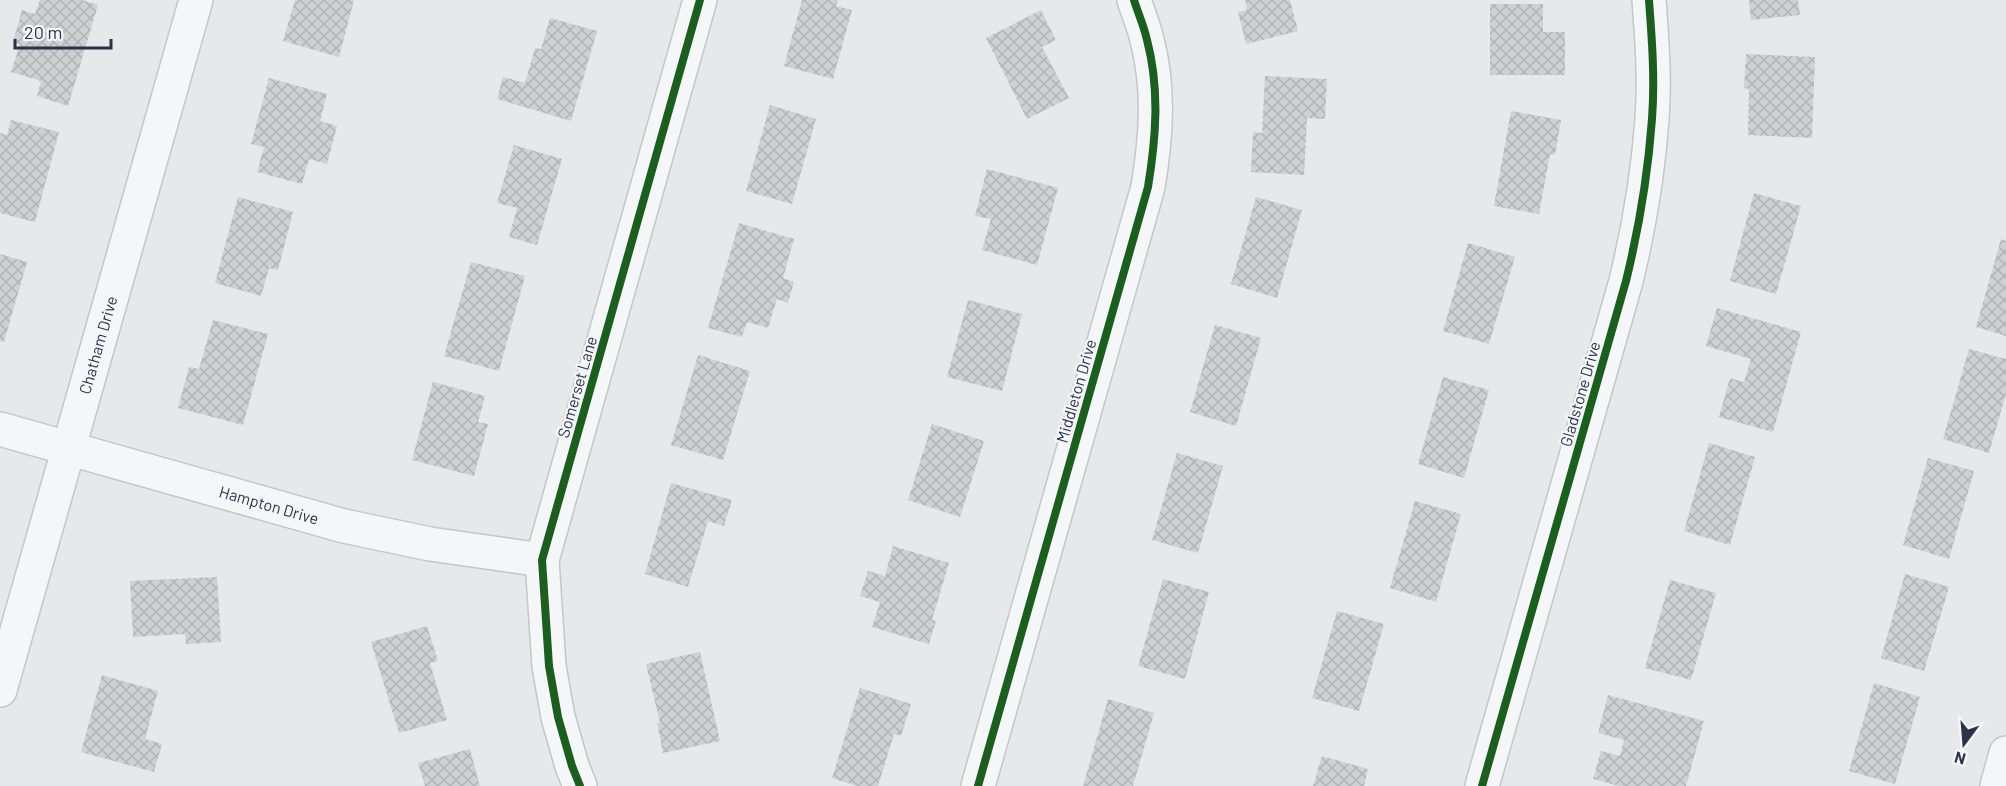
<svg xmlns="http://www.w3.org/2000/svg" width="2006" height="786" viewBox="0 0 2006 786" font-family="Barlow,sans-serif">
	<defs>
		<pattern id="building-cross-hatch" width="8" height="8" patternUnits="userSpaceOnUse" patternTransform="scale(1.5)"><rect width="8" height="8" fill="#ced0d3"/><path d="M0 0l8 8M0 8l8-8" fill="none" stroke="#b1b3b6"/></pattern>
	</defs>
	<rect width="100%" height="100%" fill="#e6e8ea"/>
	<!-- building -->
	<g fill="url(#building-cross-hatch)">
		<path d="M40 0H82L98 5 68 106 37 96 41 81 11 72 20 44 13 42 22 10 35 14Z"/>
		<path d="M295 0H354L339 57 283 41Z"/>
		<path d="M802 0H838L836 6 852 10 833 79 784 66Z"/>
		<path d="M1245 0H1290L1298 31 1246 44 1238 12 1247 10Z"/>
		<path d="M1749 0H1798L1800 15 1751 20Z"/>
		<path d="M1490 4H1543V32H1565V75H1490Z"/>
		<path d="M1041 10 1056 40 1042 47 1069 98 1027 119 986 38Z"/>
		<path d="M550 18 597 31 571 121 497 99 503 77 525 83 535 48 541 49Z"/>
		<path d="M1746 54 1815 57 1812 138 1748 135 1749 89 1744 88Z"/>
		<path d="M1265 76 1327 79 1325 119 1307 118 1304 175 1251 172 1253 132 1262 133Z"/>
		<path d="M269 78 327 94 320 121 337 126 327 164 309 159 302 184 257 172 264 147 251 144Z"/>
		<path d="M770 105 816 119 792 204 746 191Z"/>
		<path d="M1511 111 1561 120 1555 155 1550 154 1539 214 1494 206Z"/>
		<path d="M11 120 59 132 35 222 0 213V133L7 135Z"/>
		<path d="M514 145 562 159 537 245 509 237 517 208 497 203Z"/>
		<path d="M987 169 1058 188 1037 265 982 250 991 219 975 216Z"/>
		<path d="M1754 193 1801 206 1776 294 1730 281Z"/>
		<path d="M238 197 293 212 278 270 269 268 261 296 215 283Z"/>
		<path d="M1256 197 1302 210 1277 298 1231 284Z"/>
		<path d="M739 223 794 239 783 278 794 282 788 303 777 299 768 328 747 322 742 337 708 328Z"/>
		<path d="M2001 239 2006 241V336L1976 327Z"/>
		<path d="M1468 243 1515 257 1489 344 1443 331Z"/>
		<path d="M0 254 27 262 4 342 0 341Z"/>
		<path d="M471 262 525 276 499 371 444 356Z"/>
		<path d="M968 300 1022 314 1002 391 947 377Z"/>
		<path d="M1717 308 1801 332 1773 432 1719 417 1730 378 1744 382 1751 359 1706 346Z"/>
		<path d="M213 320 268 334 243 425 178 408 189 367 199 369Z"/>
		<path d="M1215 325 1261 338 1236 426 1190 412Z"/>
		<path d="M1969 349 2006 359V394L1989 453 1943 439Z"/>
		<path d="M698 355 750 371 723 460 671 445Z"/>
		<path d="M1443 377 1489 390 1464 478 1418 464Z"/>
		<path d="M433 382 485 396 478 422 488 424 474 476 412 460Z"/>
		<path d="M932 424 984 441 960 517 908 500Z"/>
		<path d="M1709 443 1755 457 1730 545 1684 531Z"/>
		<path d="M1177 453 1223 466 1198 553 1152 540Z"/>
		<path d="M1928 458 1974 471 1949 559 1903 545Z"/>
		<path d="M671 483 732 500 724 526 708 521 688 587 645 574Z"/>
		<path d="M1415 501 1461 514 1436 602 1390 588Z"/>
		<path d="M893 546 949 563 932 620 936 621 929 644 872 627 880 602 860 596 868 571 885 576Z"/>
		<path d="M1905 574 1949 587 1924 671 1881 658Z"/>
		<path d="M217 577 221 642 186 644 185 634 133 637 130 581Z"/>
		<path d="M1163 579 1209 592 1185 679 1138 666Z"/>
		<path d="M1670 580 1716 593 1691 680 1645 668Z"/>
		<path d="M1337 611 1384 624 1359 711 1312 698Z"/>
		<path d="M427 626 438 661 430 663 447 720 399 733 371 642Z"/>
		<path d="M700 652 720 741 663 753 657 723H660L646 664Z"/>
		<path d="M102 675 158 691 145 739 162 744 154 772 81 752Z"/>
		<path d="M1874 683 1920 697 1895 784 1849 771Z"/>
		<path d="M860 688 911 704 901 736 894 734 878 786H857L832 778Z"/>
		<path d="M1608 695 1704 721 1686 786H1619L1593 779 1601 751 1620 756 1624 740 1598 733Z"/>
		<path d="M1108 699 1154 713 1133 786H1083Z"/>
		<path d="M470 749 480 786H425L418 763Z"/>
		<path d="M1322 756 1368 769 1364 786H1313Z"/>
	</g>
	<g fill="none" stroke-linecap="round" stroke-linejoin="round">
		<!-- street casing -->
		<g stroke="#c4c6c8" stroke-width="36">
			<g id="street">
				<path d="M0 429 344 526 430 544 542 560"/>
				<path d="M0 690 196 0"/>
				<path d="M580 786 572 766 558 717 549 666 542 560 700 0"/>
				<path d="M978 786 1148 187C1156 138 1160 89 1147 40 1144 26 1138 13 1134 0"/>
				<path d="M1482 786 1626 281C1639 228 1648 174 1652 119 1655 79 1652 40 1649 0"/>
				<path d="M1997 786 2006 753"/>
			</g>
		</g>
		<!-- street -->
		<use href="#street" stroke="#f5f6f7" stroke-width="33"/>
		<!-- cycleway casing -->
		<g stroke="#f4f6f9" stroke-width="11">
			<g id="cycleway">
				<path d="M580 786 572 766 558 717 549 666 542 560 700 0"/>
				<path d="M978 786 1148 187C1156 138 1160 89 1147 40 1144 26 1138 13 1134 0"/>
				<path d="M1482 786 1626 281C1639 228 1648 174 1652 119 1655 79 1652 40 1649 0"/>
			</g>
		</g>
		<!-- cycleway -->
		<use href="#cycleway" stroke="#1b5e20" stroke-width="8"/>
	</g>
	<g text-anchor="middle" stroke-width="4.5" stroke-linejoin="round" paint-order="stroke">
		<!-- street labels -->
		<g font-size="16" fill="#2b3445" stroke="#f4f6f9">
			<text transform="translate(98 345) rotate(-74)" y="6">Chatham Drive</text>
			<text transform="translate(577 387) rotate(-74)" y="6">Somerset Lane</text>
			<text transform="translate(1076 391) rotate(-74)" y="6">Middleton Drive</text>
			<text transform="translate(1580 394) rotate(-74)" y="6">Gladstone Drive</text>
			<text transform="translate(269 505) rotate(16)" y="6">Hampton Drive</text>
		</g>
	</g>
	<!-- north arrow -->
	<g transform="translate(1964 744) rotate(196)" stroke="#f4f6f9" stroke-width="4.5" paint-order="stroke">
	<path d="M0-4.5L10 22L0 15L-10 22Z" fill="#2b3445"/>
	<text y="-9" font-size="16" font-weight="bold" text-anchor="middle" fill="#2b3445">N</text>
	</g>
	<!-- scale -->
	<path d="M15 39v9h96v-9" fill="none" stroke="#2b3445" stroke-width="3"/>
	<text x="24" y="39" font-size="18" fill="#2b3445" stroke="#f4f6f9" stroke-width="4.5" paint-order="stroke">20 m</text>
</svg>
